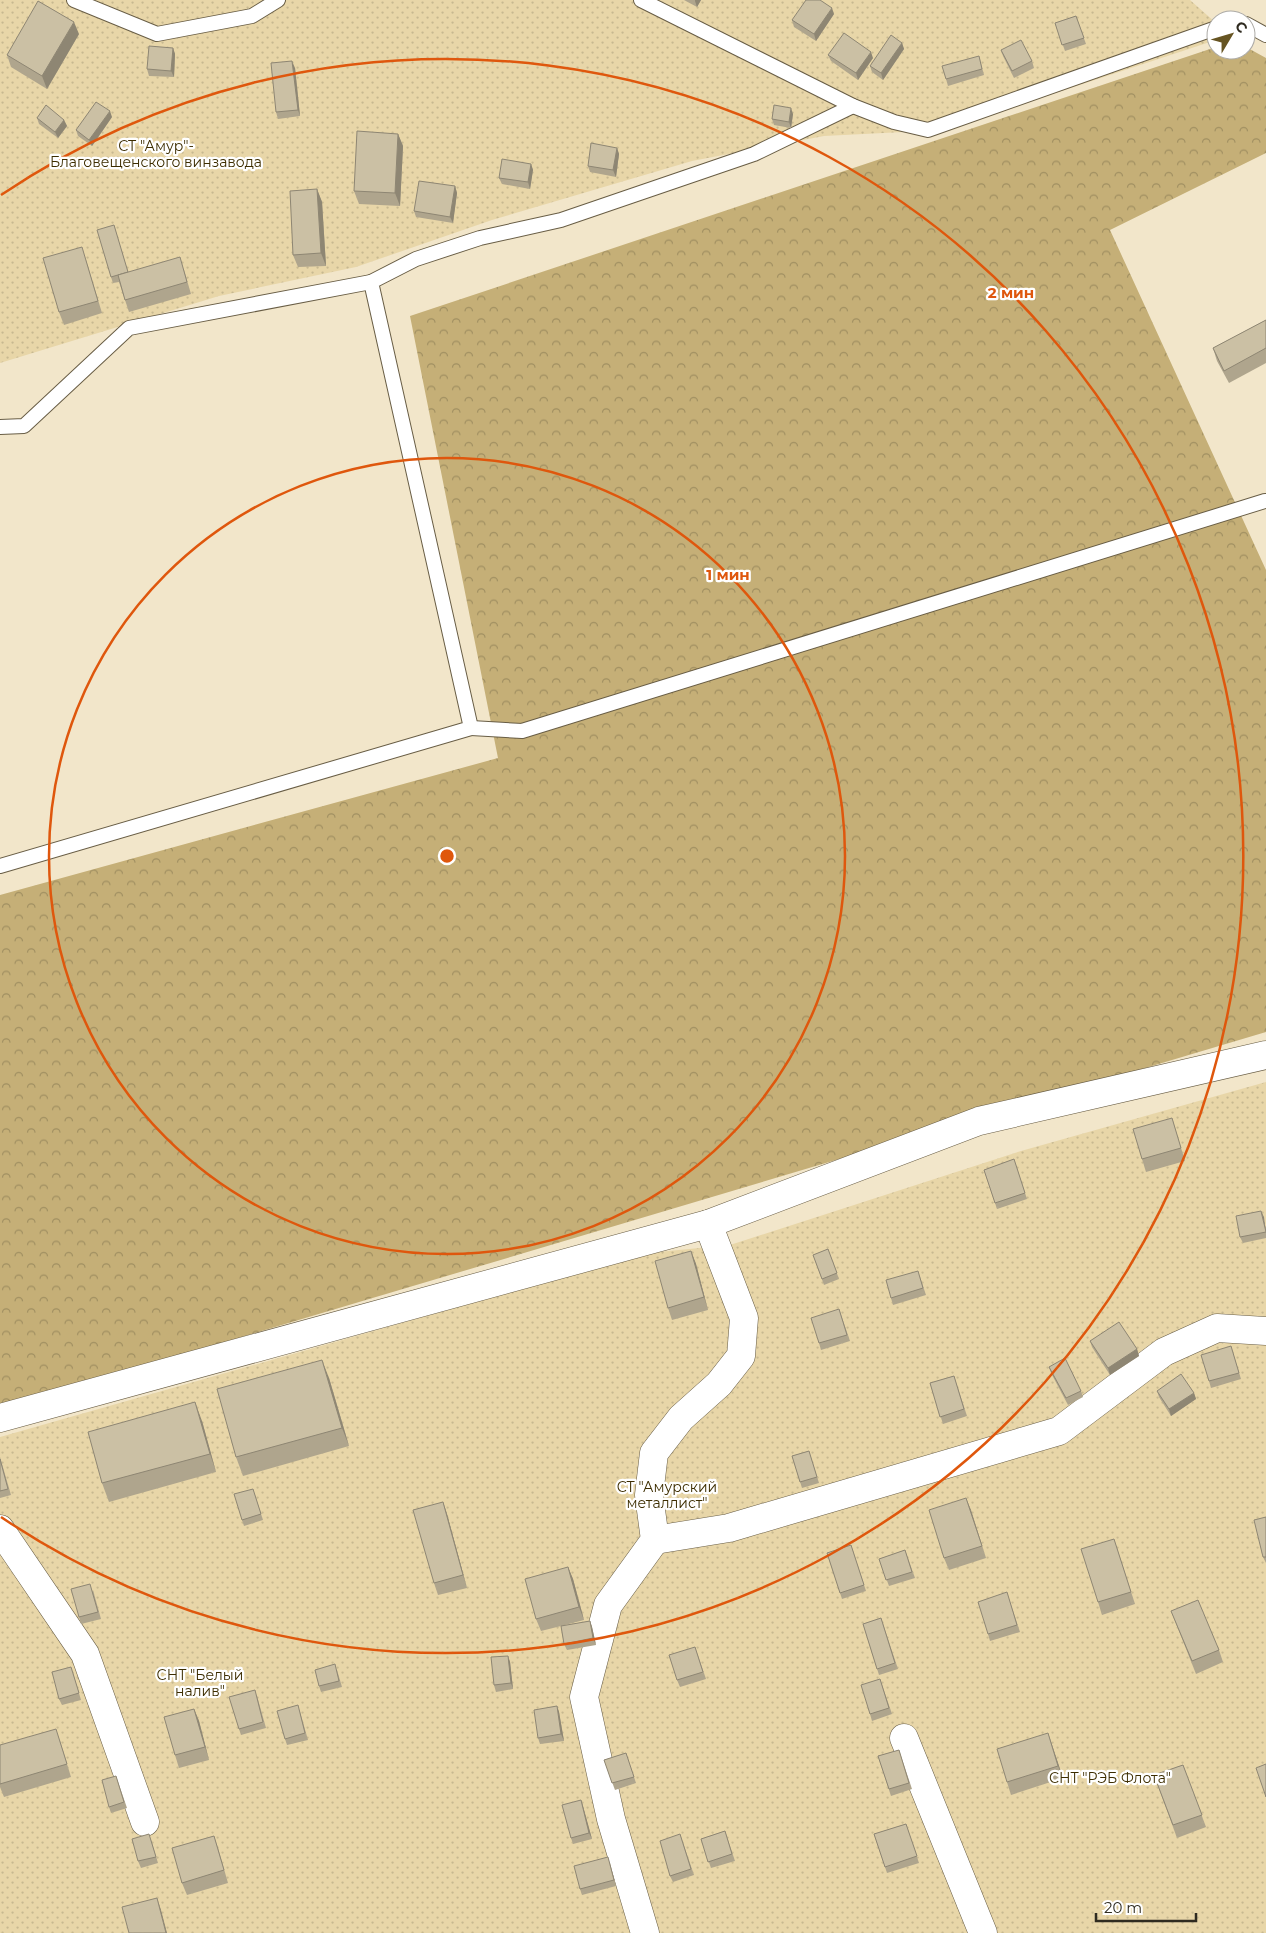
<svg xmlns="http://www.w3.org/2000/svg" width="1266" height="1933" viewBox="0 0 1266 1933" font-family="Montserrat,sans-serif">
	<defs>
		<pattern id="forest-crowns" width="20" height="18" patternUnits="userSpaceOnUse" patternTransform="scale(1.25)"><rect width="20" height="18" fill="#c5af77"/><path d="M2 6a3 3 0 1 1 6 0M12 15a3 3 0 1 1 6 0" fill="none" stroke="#a08f61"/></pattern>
		<pattern id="garden-dots" width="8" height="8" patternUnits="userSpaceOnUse" patternTransform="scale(1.25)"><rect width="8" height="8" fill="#e8d6a8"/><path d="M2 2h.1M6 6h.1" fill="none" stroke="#c7b890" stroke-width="1.8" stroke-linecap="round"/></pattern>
	</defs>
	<rect width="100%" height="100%" fill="#f2e6ca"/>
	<!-- forest -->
	<path fill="url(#forest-crowns)" d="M1216 47V50H1246V47L1266 58V153L1110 230 1266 570V1032L0 1409V895L498 758 410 316Z"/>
	<!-- garden -->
	<g fill="url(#garden-dots)">
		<path d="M0 0H1190L1216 23V40L943 130 824 136 692 161 492 220 356 267 219 296 0 363Z"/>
		<path d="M1266 1082V1933H0V1437L648 1253 730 1245 1021 1151Z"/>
	</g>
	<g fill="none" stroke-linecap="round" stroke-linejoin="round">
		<!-- service casing -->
		<g stroke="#685d45" stroke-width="16">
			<g id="service">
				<path d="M74 0 157 34 252 16 278 0"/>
				<path d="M641 0 853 106 894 122 928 130 1216 28"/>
				<path d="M1246 24 1266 35"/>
				<path d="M0 427 24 426 129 328 371 282"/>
				<path d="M471 728 522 731 1265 501"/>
				<path d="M0 866 471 728 371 282 416 259 480 238 561 220 754 154 853 106"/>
			</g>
		</g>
		<!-- minor casing -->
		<g stroke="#685d45" stroke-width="29">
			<g id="minor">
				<path d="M0 1418 708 1224 979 1121 1266 1055"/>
				<path d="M0 1529 85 1654 145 1822"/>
				<path d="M655 1540 729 1528 1059 1431 1164 1352 1217 1328 1266 1331"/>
				<path d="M904 1738 983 1933"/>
				<path d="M645 1933 611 1819 584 1697 608 1605 655 1540 649 1495 654 1453 681 1418 719 1384 741 1356 744 1318 708 1224"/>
			</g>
		</g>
		<!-- service -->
		<use href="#service" stroke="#fff" stroke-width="14"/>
		<!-- minor -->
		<use href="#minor" stroke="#fff" stroke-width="28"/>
	</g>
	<!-- wall -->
	<g fill="#afa58d">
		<path d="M684 0H701L697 7Z"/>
		<path d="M834 14 816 41 794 27 792 20Z"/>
		<path d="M1076 16 1086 44 1065 51 1055 23Z"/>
		<path d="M79 34 47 89 11 67 7 55Z"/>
		<path d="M902 43 904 49 883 80 872 72 870 66Z"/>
		<path d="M173 48 175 54 174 77 149 76 147 69Z"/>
		<path d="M1001 50 1032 61 1034 68 1014 78 1003 56Z"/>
		<path d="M828 55 873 58 858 80 831 61Z"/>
		<path d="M979 56 984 75 948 86 946 79Z"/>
		<path d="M295 68 300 116 278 119 276 112Z"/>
		<path d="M793 114 791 128 774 125 772 119Z"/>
		<path d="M112 117 92 146 78 136 76 130Z"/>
		<path d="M37 118 64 120 67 126 58 138 39 124Z"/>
		<path d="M398 134 403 146 400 206 359 204 354 191Z"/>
		<path d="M617 148 619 154 616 177 590 172 588 166Z"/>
		<path d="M531 164 533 170 530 189 502 184 499 178Z"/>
		<path d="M455 186 457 193 453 223 416 217 414 211Z"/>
		<path d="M317 189 322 202 326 266 298 267 293 255Z"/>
		<path d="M114 225 128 272 184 270 191 294 129 312 119 282 113 283 111 277Z"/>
		<path d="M86 260 102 313 64 325 59 312Z"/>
		<path d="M1266 320V363L1229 383 1217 361 1213 348Z"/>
		<path d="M1172 1118 1185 1161 1146 1172 1142 1159Z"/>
		<path d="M1014 1159 1027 1199 997 1209 984 1170Z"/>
		<path d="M1261 1211 1266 1229V1238L1243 1243 1240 1237Z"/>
		<path d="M828 1249 839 1279 824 1285 813 1255Z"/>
		<path d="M691 1251 696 1264 708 1310 672 1320 668 1308Z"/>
		<path d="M920 1277 926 1295 893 1305 891 1298Z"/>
		<path d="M839 1309 850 1341 821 1350 819 1343Z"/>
		<path d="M1090 1341 1137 1349 1139 1356 1110 1375 1092 1347Z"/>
		<path d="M1231 1346 1241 1379 1211 1388 1209 1381Z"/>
		<path d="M1049 1367 1081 1391 1083 1397 1068 1405 1051 1373Z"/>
		<path d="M954 1376 967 1416 943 1424 930 1383Z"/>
		<path d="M329 1378 349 1446 243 1476 236 1457Z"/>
		<path d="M1157 1391 1194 1393 1196 1399 1171 1416 1159 1397Z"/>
		<path d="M202 1421 216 1472 109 1502 102 1483Z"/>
		<path d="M809 1451 819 1483 802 1488 792 1456Z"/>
		<path d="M0 1457 11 1495 0 1498Z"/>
		<path d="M253 1489 263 1520 244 1526 242 1520Z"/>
		<path d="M966 1498 986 1558 949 1570 944 1558Z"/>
		<path d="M443 1502 447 1514 467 1588 438 1595 434 1583Z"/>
		<path d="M1266 1517V1563L1263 1557Z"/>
		<path d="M1114 1539 1135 1604 1102 1615 1098 1602Z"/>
		<path d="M851 1545 866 1591 842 1599 827 1553Z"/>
		<path d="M905 1550 915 1578 889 1586 879 1559Z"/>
		<path d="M568 1567 573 1579 584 1620 561 1626 590 1621 592 1627 596 1645 567 1650 564 1644 561 1626 541 1631 536 1619Z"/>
		<path d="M93 1590 101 1619 81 1624 79 1617Z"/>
		<path d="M1009 1599 1020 1632 990 1641 988 1634Z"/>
		<path d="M1171 1611 1219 1650 1223 1662 1196 1674Z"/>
		<path d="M881 1618 898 1669 879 1675 863 1624Z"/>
		<path d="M695 1647 706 1679 680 1687 677 1680Z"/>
		<path d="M508 1656 510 1662 513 1689 496 1692 494 1685Z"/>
		<path d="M337 1670 342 1687 321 1692 319 1686Z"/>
		<path d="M73 1673 81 1700 62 1705 59 1699Z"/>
		<path d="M880 1679 892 1714 872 1721 870 1714Z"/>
		<path d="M257 1696 266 1728 241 1735 239 1729Z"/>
		<path d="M557 1706 559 1712 564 1741 540 1744 538 1738Z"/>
		<path d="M194 1709 199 1721 209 1760 179 1768 175 1755Z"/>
		<path d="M300 1712 308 1740 287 1745 285 1739Z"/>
		<path d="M1048 1733 1063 1778 1011 1795 1007 1782Z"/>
		<path d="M60 1741 71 1777 4 1797 0 1787V1745Z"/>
		<path d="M899 1750 912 1789 891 1796 878 1756Z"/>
		<path d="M626 1753 636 1783 615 1790 604 1760Z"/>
		<path d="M1183 1765 1206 1827 1177 1838 1154 1775Z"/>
		<path d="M116 1776 127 1808 111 1813 109 1807Z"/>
		<path d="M581 1800 592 1839 573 1844 571 1838Z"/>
		<path d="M906 1824 919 1863 887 1873 874 1834Z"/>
		<path d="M725 1831 735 1861 711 1868 701 1839Z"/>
		<path d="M680 1834 694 1875 673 1882 670 1876Z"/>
		<path d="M214 1836 218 1848 228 1883 187 1895 182 1883Z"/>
		<path d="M151 1840 158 1863 141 1868 138 1861Z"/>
		<path d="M610 1863 616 1886 582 1895 580 1889Z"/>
	</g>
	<!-- shaded-wall -->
	<g fill="#8e8673">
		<path d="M695 0H701L697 7 695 1Z"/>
		<path d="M832 8 834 14 816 41 814 34Z"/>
		<path d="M74 22 79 34 47 89 42 76Z"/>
		<path d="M902 43 904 49 883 80 881 73Z"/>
		<path d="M173 48 175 54 174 77 171 71Z"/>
		<path d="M871 52 873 58 858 80 856 73Z"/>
		<path d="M292 61 295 68 300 116 298 110Z"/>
		<path d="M791 108 793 114 791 128 789 122Z"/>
		<path d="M110 111 112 117 92 146 89 140Z"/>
		<path d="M64 120 67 126 58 138 55 132Z"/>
		<path d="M398 134 403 146 400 206 395 193Z"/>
		<path d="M617 148 619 154 616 177 613 170Z"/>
		<path d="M531 164 533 170 530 189 528 182Z"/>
		<path d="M455 186 457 193 453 223 450 217Z"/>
		<path d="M317 189 322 202 326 266 321 253Z"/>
		<path d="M1261 1211 1264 1217 1266 1233V1232Z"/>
		<path d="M691 1251 696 1264 708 1310 704 1297Z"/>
		<path d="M1137 1349 1139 1356 1110 1375 1108 1368Z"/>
		<path d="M322 1360 329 1378 349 1446 342 1428Z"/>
		<path d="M1194 1393 1196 1399 1171 1416 1169 1409Z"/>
		<path d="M195 1402 202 1421 216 1472 210 1454Z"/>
		<path d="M966 1498 971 1510 986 1558Z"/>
		<path d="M443 1502 447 1514 467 1588 463 1575Z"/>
		<path d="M568 1567 573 1579 584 1620 579 1607Z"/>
		<path d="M590 1621 592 1627 596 1645 593 1638Z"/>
		<path d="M508 1656 510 1662 513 1689 511 1683Z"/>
		<path d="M557 1706 559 1712 564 1741 561 1734Z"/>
		<path d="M194 1709 199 1721 209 1760 205 1747Z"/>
		<path d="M1048 1733 1063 1778 1058 1766Z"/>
		<path d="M581 1800 583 1806 592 1839 589 1833Z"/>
		<path d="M157 1898 161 1910 167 1933H166Z"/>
	</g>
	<!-- building -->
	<g fill="#cbc0a4" stroke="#8e8673">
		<path d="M806 0H820L832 8 814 34 792 20Z"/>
		<path d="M38 1 74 22 42 76 7 55Z"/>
		<path d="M1076 16 1084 38 1062 45 1055 23Z"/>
		<path d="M844 33 871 52 856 73 828 55Z"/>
		<path d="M891 35 902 43 881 73 870 66Z"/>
		<path d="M1021 40 1032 61 1012 71 1001 50Z"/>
		<path d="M149 46 173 48 171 71 147 69Z"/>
		<path d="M979 56 982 69 946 79 942 66Z"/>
		<path d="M292 61 298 110 276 112 271 63Z"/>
		<path d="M96 102 110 111 89 140 76 130Z"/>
		<path d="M46 105 64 120 55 132 37 118Z"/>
		<path d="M774 105 791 108 789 122 772 119Z"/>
		<path d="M357 131 398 134 395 193 354 191Z"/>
		<path d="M591 143 617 148 613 170 588 166Z"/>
		<path d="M502 159 531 164 528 182 499 178Z"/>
		<path d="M419 181 455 186 450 217 414 211Z"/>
		<path d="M317 189 321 253 293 255 290 191Z"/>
		<path d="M114 225 128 272 111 277 97 230Z"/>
		<path d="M82 247 98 301 59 312 43 258Z"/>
		<path d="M180 257 187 282 125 300 118 275Z"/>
		<path d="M1266 320V348L1224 371 1213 348Z"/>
		<path d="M1172 1118 1181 1148 1142 1159 1133 1129Z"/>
		<path d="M1014 1159 1025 1193 995 1203 984 1170Z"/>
		<path d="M1261 1211 1266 1232 1240 1237 1236 1216Z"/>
		<path d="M828 1249 837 1273 822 1279 813 1255Z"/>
		<path d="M691 1251 704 1297 668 1308 655 1261Z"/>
		<path d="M918 1271 923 1288 891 1298 886 1280Z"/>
		<path d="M839 1309 847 1335 819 1343 811 1318Z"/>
		<path d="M1119 1322 1137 1349 1108 1368 1090 1341Z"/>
		<path d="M1231 1346 1239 1373 1209 1381 1201 1355Z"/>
		<path d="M1065 1358 1081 1391 1066 1398 1049 1367Z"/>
		<path d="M322 1360 342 1428 236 1457 217 1389Z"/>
		<path d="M1181 1374 1194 1393 1169 1409 1157 1391Z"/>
		<path d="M954 1376 964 1409 940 1417 930 1383Z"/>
		<path d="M195 1402 210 1454 102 1483 88 1432Z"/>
		<path d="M809 1451 817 1477 800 1482 792 1456Z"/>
		<path d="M0 1459 8 1489 0 1491Z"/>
		<path d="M253 1489 261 1514 242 1520 234 1494Z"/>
		<path d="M966 1498 982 1546 944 1558 929 1510Z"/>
		<path d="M443 1502 463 1575 434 1583 413 1510Z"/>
		<path d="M1266 1517V1557H1263L1254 1520Z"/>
		<path d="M1114 1539 1131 1592 1098 1602 1081 1549Z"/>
		<path d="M851 1545 864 1585 840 1593 827 1553Z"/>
		<path d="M905 1550 912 1572 886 1580 879 1559Z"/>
		<path d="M568 1567 579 1607 536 1619 525 1579Z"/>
		<path d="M90 1584 98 1612 79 1617 71 1589Z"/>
		<path d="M1007 1592 1017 1625 988 1634 978 1602Z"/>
		<path d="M1198 1600 1219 1650 1192 1661 1171 1611Z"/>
		<path d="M881 1618 895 1663 877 1669 863 1624Z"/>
		<path d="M590 1621 593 1638 564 1644 561 1626Z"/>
		<path d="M695 1647 703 1672 677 1680 669 1655Z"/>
		<path d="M508 1656 511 1683 494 1685 491 1657Z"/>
		<path d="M335 1664 339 1681 319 1686 315 1670Z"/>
		<path d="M71 1667 79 1693 59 1699 52 1672Z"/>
		<path d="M880 1679 889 1708 870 1714 861 1685Z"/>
		<path d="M255 1690 263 1722 239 1729 229 1697Z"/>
		<path d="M298 1705 305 1733 285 1739 277 1711Z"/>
		<path d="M557 1706 561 1734 538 1738 534 1710Z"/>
		<path d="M194 1709 205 1747 175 1755 164 1717Z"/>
		<path d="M56 1729 67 1764 0 1784V1745Z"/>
		<path d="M1048 1733 1058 1766 1007 1782 997 1749Z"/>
		<path d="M899 1750 909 1783 889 1789 878 1756Z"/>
		<path d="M626 1753 634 1777 612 1783 604 1760Z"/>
		<path d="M1266 1764V1797L1256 1768Z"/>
		<path d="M1183 1765 1202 1815 1173 1825 1154 1775Z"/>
		<path d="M116 1776 124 1802 109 1807 102 1780Z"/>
		<path d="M581 1800 589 1833 571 1838 562 1805Z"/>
		<path d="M906 1824 917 1856 885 1867 874 1834Z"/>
		<path d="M725 1831 732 1854 708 1862 701 1839Z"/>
		<path d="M149 1834 156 1857 138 1861 132 1839Z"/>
		<path d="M680 1834 691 1869 670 1876 660 1841Z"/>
		<path d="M214 1836 224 1870 182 1883 172 1848Z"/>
		<path d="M608 1857 614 1880 580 1889 574 1866Z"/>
		<path d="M157 1898 166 1933H129L122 1907Z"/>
	</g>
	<!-- distance rings -->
	<g fill="none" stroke="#df570d" stroke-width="2.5">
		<circle cx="447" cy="856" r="398"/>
		<path d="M1 195A797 797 0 1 1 1 1517"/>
	</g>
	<g text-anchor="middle" stroke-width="4.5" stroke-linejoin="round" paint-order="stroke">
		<!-- park labels -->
		<g font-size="14" fill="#3d2d00" stroke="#fff">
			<text x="156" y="151">СТ "Амур"-<tspan x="156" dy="16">Благовещенского винзавода</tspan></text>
			<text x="667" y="1492">СТ "Амурский<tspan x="667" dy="16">металлист"</tspan></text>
			<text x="200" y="1680">СНТ "Белый<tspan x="200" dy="16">налив"</tspan></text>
			<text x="1110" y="1783">СНТ "РЭБ Флота"</text>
		</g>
	</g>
	<circle cx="447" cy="856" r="8" fill="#df570d" stroke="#fff" stroke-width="2.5"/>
	<g font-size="15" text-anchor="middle" font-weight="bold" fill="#df570d" stroke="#fff" stroke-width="4.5" stroke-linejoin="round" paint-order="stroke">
		<text x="1011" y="298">2 мин</text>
		<text x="728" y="580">1 мин</text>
	</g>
	<!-- north arrow -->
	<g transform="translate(1231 35) rotate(52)"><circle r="24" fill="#ffffff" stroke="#acaaa6"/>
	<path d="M0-4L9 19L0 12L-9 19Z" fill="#665422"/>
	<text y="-8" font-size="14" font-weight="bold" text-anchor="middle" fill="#2f2b20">С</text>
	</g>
	<!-- scale -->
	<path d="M1096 1913v8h100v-8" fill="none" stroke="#2f2b20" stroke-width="2.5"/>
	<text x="1104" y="1913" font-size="15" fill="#2f2b20" stroke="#ffffff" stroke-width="4" paint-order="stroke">20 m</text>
</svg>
